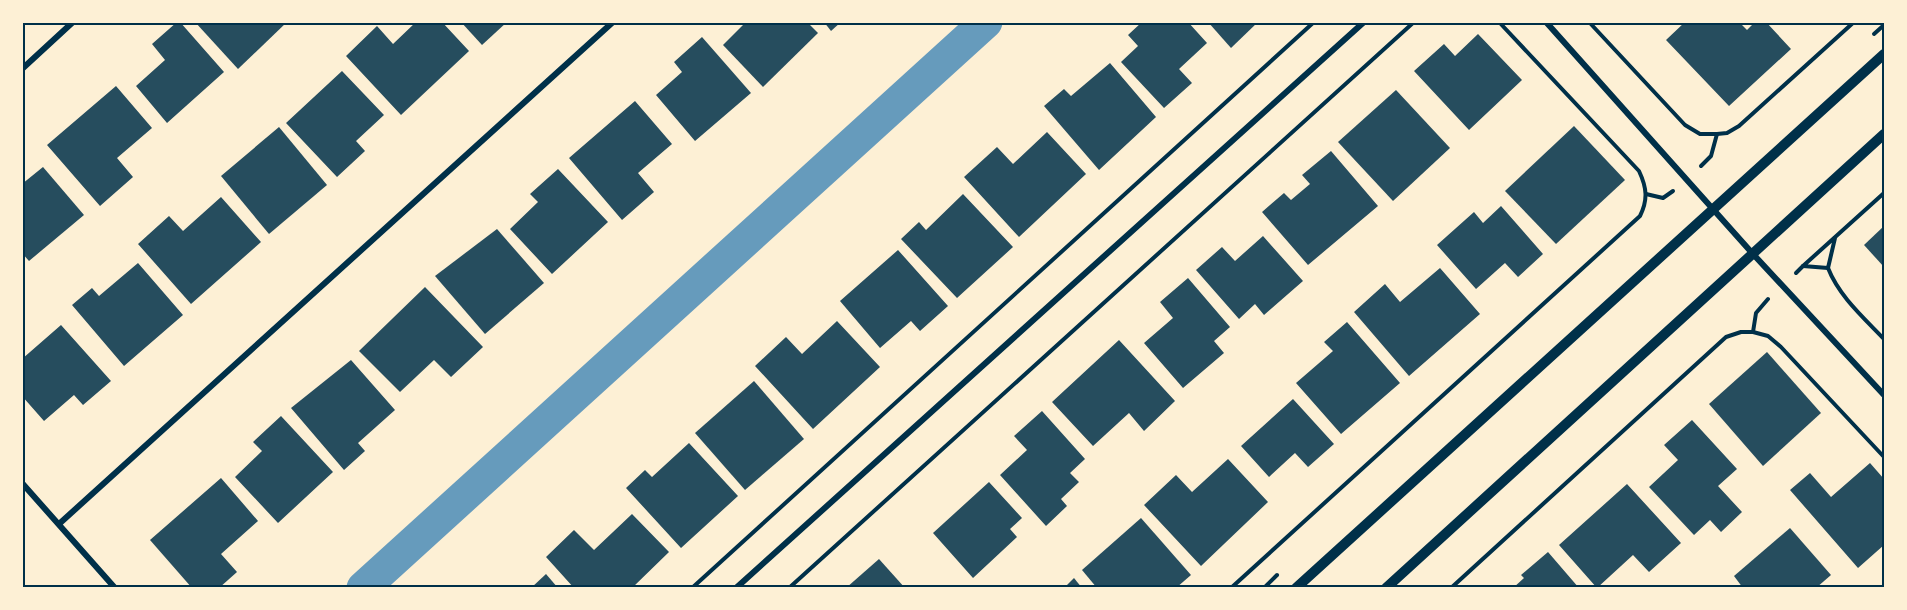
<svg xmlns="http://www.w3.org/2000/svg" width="1907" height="610" viewBox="0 0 1907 610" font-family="'Space Grotesk',sans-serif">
	<rect width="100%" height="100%" fill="#fdf0d5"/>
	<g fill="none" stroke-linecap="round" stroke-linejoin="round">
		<!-- canal -->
		<path stroke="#669bbc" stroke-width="33" d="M363 588 986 22"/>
	</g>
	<!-- building -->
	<g fill="#264d5e">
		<path d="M177 22H180L224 72 167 123 136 86 165 60 152 44Z"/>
		<path d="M195 22H287L238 69Z"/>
		<path d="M416 22H442L469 51 401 115 346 56 377 26 393 44Z"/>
		<path d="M461 22H507L482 45Z"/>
		<path d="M746 22H807L818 33 763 87 723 45Z"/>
		<path d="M824 22H841L831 31Z"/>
		<path d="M1142 22H1188L1207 43 1179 69 1192 83 1164 108 1121 62 1138 46 1128 35Z"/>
		<path d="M1208 22H1258L1231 48Z"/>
		<path d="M1685 22H1739L1747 30 1755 22H1766L1791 49 1729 106 1666 40Z"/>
		<path d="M1478 34 1522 80 1469 130 1414 71 1444 44 1455 56Z"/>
		<path d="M702 37 751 93 695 141 656 95 682 72 674 62Z"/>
		<path d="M1110 63 1156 117 1099 170 1044 106 1064 89 1071 96Z"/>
		<path d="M342 71 384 115 356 141 365 151 337 177 286 123Z"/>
		<path d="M116 86 152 128 117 158 133 177 100 206 47 145Z"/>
		<path d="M1396 90 1450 148 1393 201 1338 142Z"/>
		<path d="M635 101 672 144 638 173 654 192 622 220 569 158Z"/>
		<path d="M1574 126 1625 180 1556 244 1505 191Z"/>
		<path d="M279 127 327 185 269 234 221 176Z"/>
		<path d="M1047 132 1086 174 1019 237 964 177 997 147 1013 164Z"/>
		<path d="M1331 151 1378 206 1308 265 1262 212 1284 193 1291 200 1310 184 1302 175Z"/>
		<path d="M43 167 84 215 29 261 22 253V184Z"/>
		<path d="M558 169 608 222 552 274 510 229 538 202 530 194Z"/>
		<path d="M963 194 1013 247 957 298 901 239 919 222 926 230Z"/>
		<path d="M221 197 261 242 191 304 138 244 169 216 183 231Z"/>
		<path d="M1501 206 1543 254 1518 277 1505 263 1476 289 1437 245 1474 212 1483 223Z"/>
		<path d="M1884 226V267L1864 245Z"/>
		<path d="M497 229 544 283 485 334 435 276Z"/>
		<path d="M1263 236 1303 281 1264 315 1255 304 1239 319 1196 270 1222 247 1235 261Z"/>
		<path d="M898 250 948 306 920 331 911 321 880 348 840 301Z"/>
		<path d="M138 263 183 315 124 366 72 305 92 288 99 296Z"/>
		<path d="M1440 268 1480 314 1409 376 1354 312 1385 284 1400 302Z"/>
		<path d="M1188 278 1230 327 1214 341 1224 353 1183 388 1144 343 1173 318 1160 302Z"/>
		<path d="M425 287 483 347 451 377 434 360 400 392 359 351Z"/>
		<path d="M837 321 880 367 813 429 755 366 786 337 802 354Z"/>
		<path d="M1347 322 1400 383 1341 434 1296 383 1333 351 1324 342Z"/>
		<path d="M61 325 111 381 83 405 74 395 44 421 22 396V359Z"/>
		<path d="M1119 340 1175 401 1144 431 1129 413 1093 446 1052 402Z"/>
		<path d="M1767 352 1821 413 1763 466 1709 404Z"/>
		<path d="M351 360 395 410 358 443 365 451 344 470 291 408Z"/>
		<path d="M754 381 804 439 745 490 695 433Z"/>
		<path d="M1293 399 1334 444 1308 467 1295 453 1269 477 1241 446Z"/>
		<path d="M1042 411 1085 459 1070 473 1079 482 1061 499 1067 506 1046 526 1000 475 1027 450 1014 436Z"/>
		<path d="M281 416 333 472 278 523 235 477 262 451 253 442Z"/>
		<path d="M1692 420 1737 469 1718 486 1742 512 1721 532 1710 520 1694 535 1649 487 1678 460 1664 445Z"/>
		<path d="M689 443 738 496 681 548 626 488 645 470 652 477Z"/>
		<path d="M1228 459 1268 502 1201 566 1144 505 1176 475 1192 492Z"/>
		<path d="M1870 463 1884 479V545L1858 568 1790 490 1810 473 1831 497Z"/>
		<path d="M221 478 258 521 221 554 237 572 219 588H192L150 540Z"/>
		<path d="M989 482 1022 518 1010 529 1017 537 973 578 933 533Z"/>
		<path d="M1627 484 1681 543 1649 572 1633 555 1597 588 1559 545Z"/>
		<path d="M632 514 669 552 632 588H574L546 557 574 530 594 550Z"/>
		<path d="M1141 518 1191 575 1176 588H1097L1082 570Z"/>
		<path d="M1790 528 1831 575 1816 588H1743L1734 576Z"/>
		<path d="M1548 552 1579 588H1513L1524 578 1521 575Z"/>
		<path d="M879 559 905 588H846Z"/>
		<path d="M546 574 558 588H531Z"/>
		<path d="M1074 578 1082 588H1064Z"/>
	</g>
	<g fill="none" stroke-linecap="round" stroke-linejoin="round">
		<!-- path -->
		<g stroke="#003049" stroke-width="4">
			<path d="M1589 22 1685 125 1700 134H1717L1711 156 1701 166"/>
			<path d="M1874 34 1884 25"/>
			<path d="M1717 134 1727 133 1739 126 1854 22"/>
			<path d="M1646 194 1663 198 1673 191"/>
			<path d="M1835 238 1828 268 1803 266 1884 193"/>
			<path d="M1828 268C1839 296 1863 317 1884 339"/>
			<path d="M1796 273 1803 266"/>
			<path d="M1768 299 1756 313 1753 332 1768 336 1781 347 1884 457"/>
			<path d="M692 588 1314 22"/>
			<path d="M789 588 1414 22"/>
			<path d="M1231 588 1640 216C1648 200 1647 188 1639 171L1499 22"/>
			<path d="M1264 588 1277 575"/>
			<path d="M1451 588 1726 337 1741 332H1753"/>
		</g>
		<!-- minor -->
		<g stroke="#003049" stroke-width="6">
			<path d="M1546 22 1753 254 1884 395"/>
			<path d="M22 69 73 22"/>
			<path d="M22 483 115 588"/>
			<path d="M59 524 613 22"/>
			<path d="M736 588 1364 22"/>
		</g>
		<!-- tertiary -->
		<g stroke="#003049" stroke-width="10">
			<path d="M1296 588 1884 54"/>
			<path d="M1386 588 1884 134"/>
		</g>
	</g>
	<!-- border -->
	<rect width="1907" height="610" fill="none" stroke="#fdf0d5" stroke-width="48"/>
	<rect x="24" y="24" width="1859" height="562" fill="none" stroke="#003049" stroke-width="2"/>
</svg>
